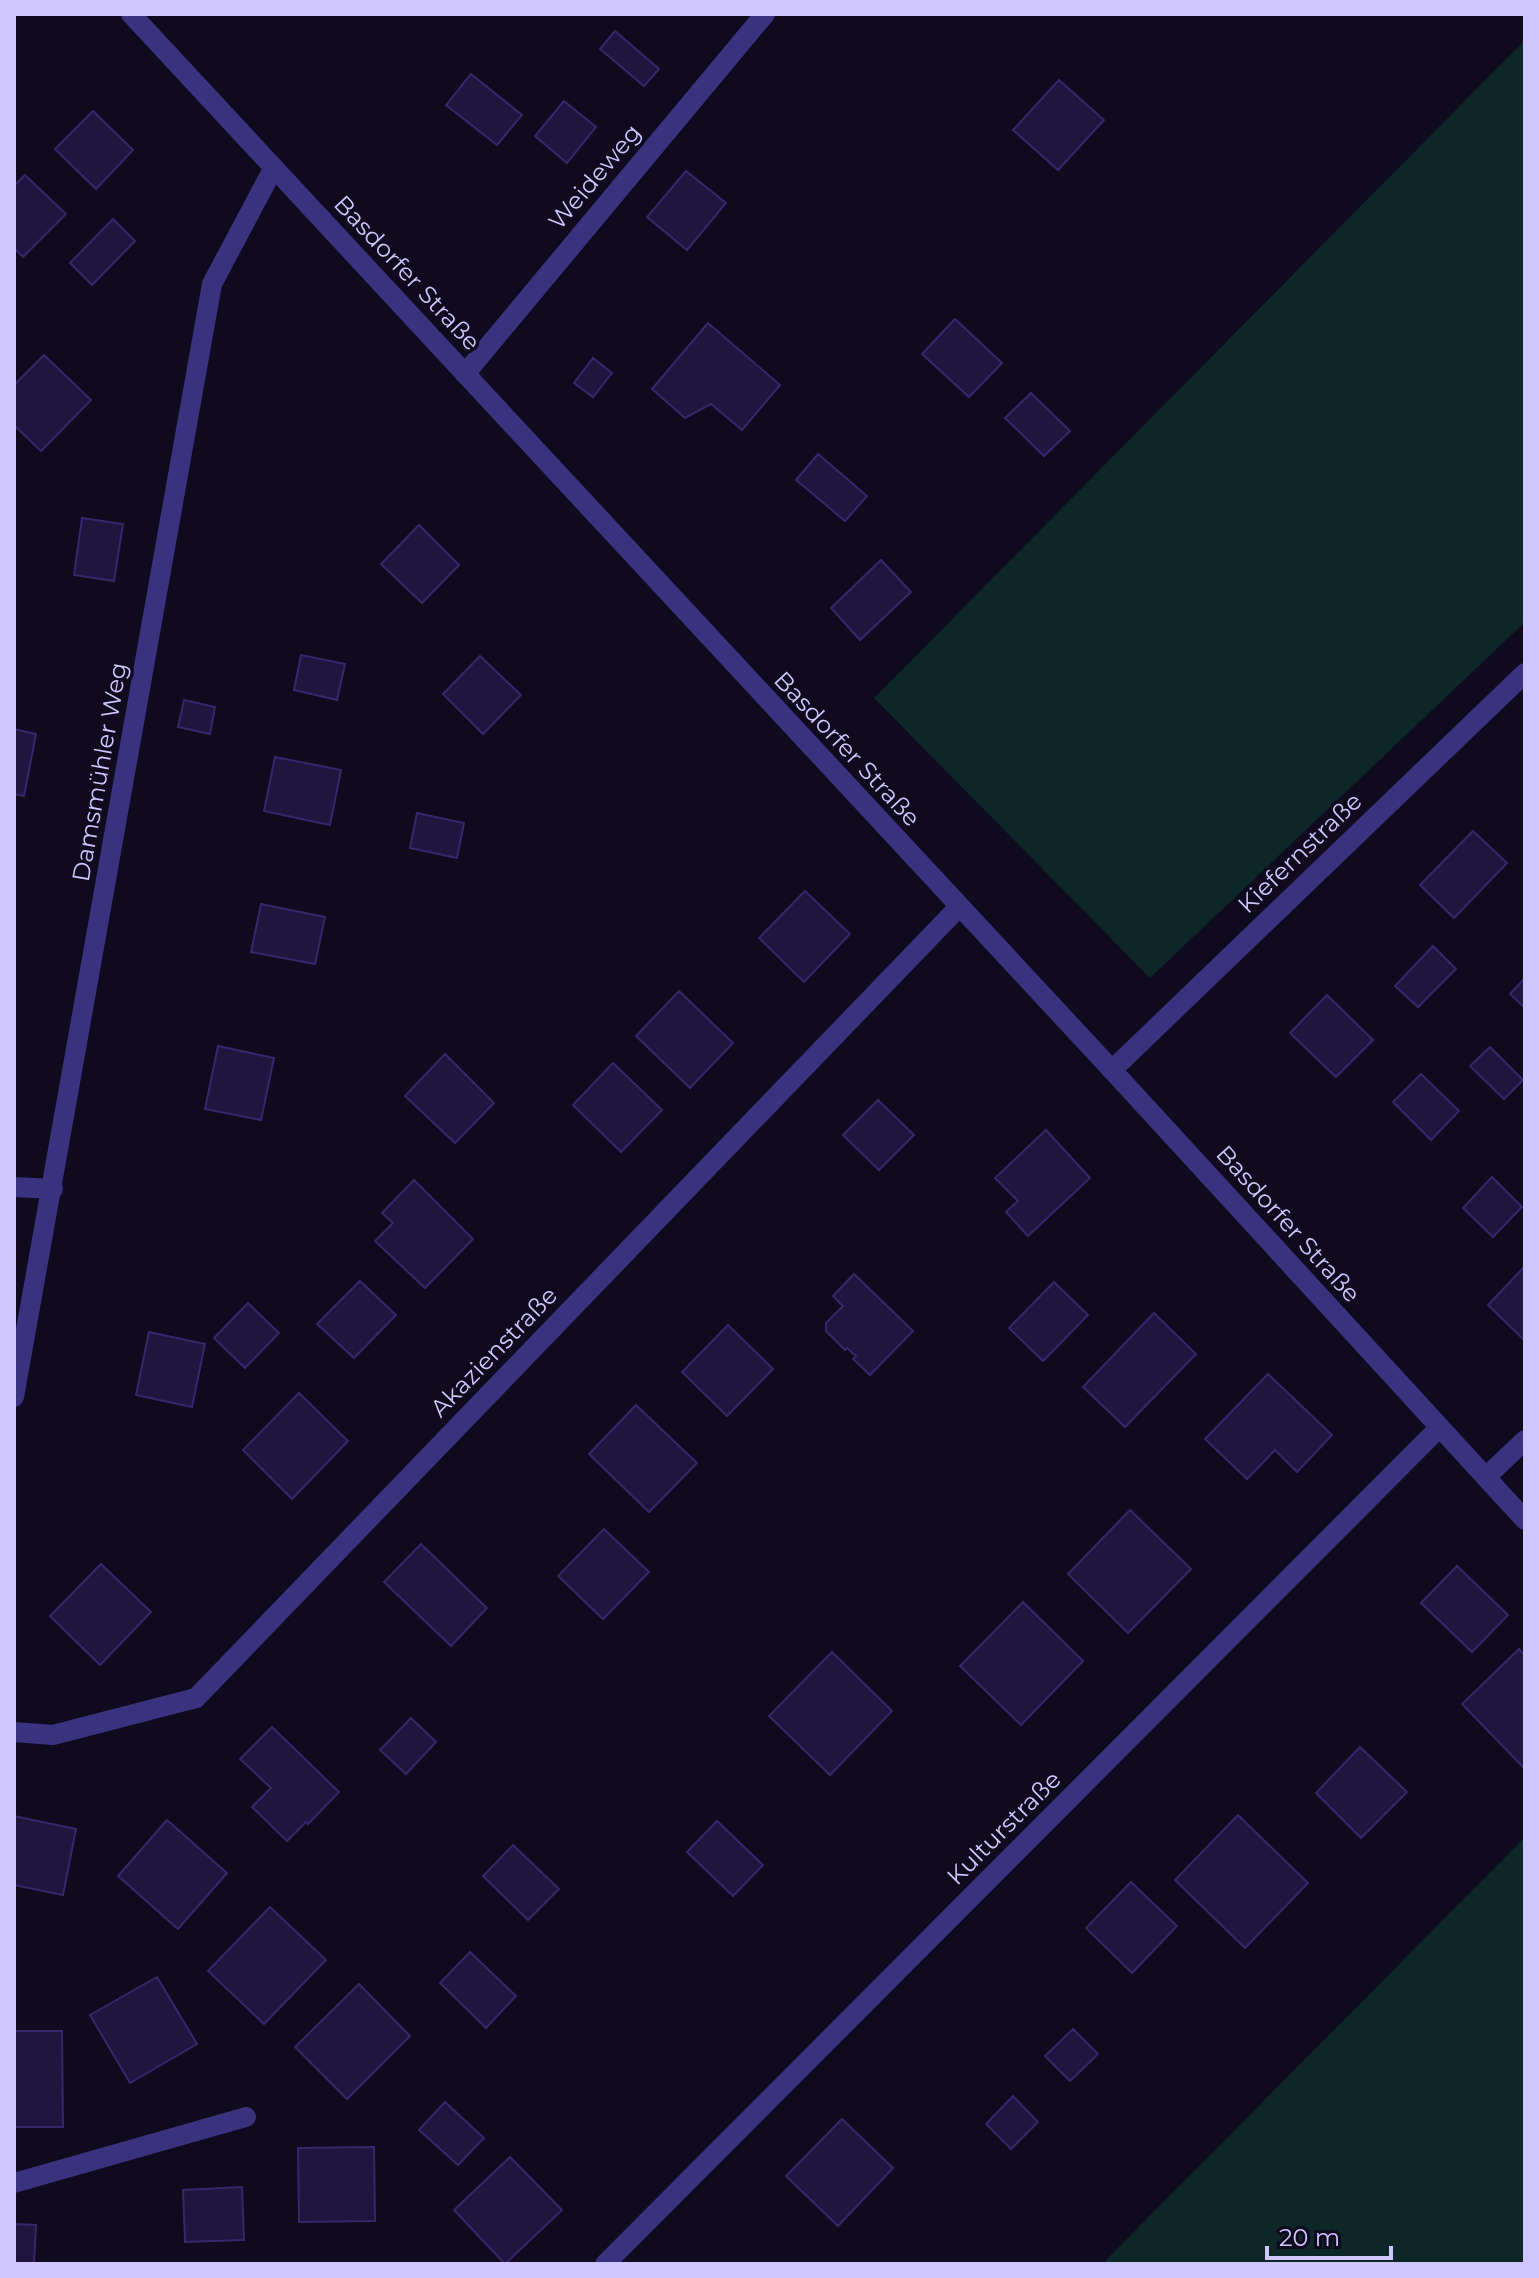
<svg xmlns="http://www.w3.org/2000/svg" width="1539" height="2278" viewBox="0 0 1539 2278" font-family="Montserrat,sans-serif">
	<rect width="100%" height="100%" fill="#0f0a1d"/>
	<!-- green -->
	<g fill="#0d2627">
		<path d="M1525 40V622L1150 978 874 698Z"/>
		<path d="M1525 1837V2264H1102Z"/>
	</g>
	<!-- building -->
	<g fill="#20153f" stroke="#38266c" stroke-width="2">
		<path d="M615 31 659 69 644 86 600 49Z"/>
		<path d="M471 74 522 115 497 145 446 105Z"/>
		<path d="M1059 80 1104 120 1058 170 1013 130Z"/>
		<path d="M564 101 596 127 567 163 535 136Z"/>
		<path d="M93 111 133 150 96 189 55 149Z"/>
		<path d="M686 171 726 203 687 250 647 217Z"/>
		<path d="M25 175 66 214 23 257 14 248V186Z"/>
		<path d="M113 219 135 241 92 285 70 263Z"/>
		<path d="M955 319 1002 363 969 397 922 354Z"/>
		<path d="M708 323 780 385 742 430 711 404 685 418 652 389Z"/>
		<path d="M44 355 91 400 41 451 14 425V385Z"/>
		<path d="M593 358 612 373 593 397 574 383Z"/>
		<path d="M1031 393 1070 431 1044 456 1005 418Z"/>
		<path d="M818 454 867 496 845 521 796 480Z"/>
		<path d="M82 518 123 524 114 581 74 575Z"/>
		<path d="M419 525 459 565 422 603 381 564Z"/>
		<path d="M881 560 911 592 860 640 831 608Z"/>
		<path d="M301 655 345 664 337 700 294 690Z"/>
		<path d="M480 656 521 695 483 734 443 694Z"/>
		<path d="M184 700 215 707 210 734 178 727Z"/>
		<path d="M14 729 36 734 24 796 14 794Z"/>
		<path d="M275 757 341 770 330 825 264 811Z"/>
		<path d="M417 813 464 823 457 858 410 848Z"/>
		<path d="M1473 831 1507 863 1454 918 1420 885Z"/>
		<path d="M805 891 850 934 804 982 759 938Z"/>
		<path d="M261 904 325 917 315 964 251 952Z"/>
		<path d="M1433 946 1456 969 1418 1007 1395 986Z"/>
		<path d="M1525 978V1008L1510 994Z"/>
		<path d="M679 991 733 1043 690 1088 636 1036Z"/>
		<path d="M1327 995 1373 1040 1336 1077 1290 1033Z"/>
		<path d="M218 1046 274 1058 261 1120 205 1109Z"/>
		<path d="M1490 1047 1523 1080 1504 1099 1470 1066Z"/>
		<path d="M445 1054 494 1103 455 1143 405 1096Z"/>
		<path d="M613 1063 662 1110 621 1152 573 1105Z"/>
		<path d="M1421 1074 1459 1111 1431 1140 1393 1102Z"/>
		<path d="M878 1100 914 1135 879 1170 843 1135Z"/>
		<path d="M1046 1130 1090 1178 1028 1236 1006 1212 1018 1201 995 1178Z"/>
		<path d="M1492 1177 1522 1207 1493 1237 1463 1208Z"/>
		<path d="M414 1180 473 1239 425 1288 375 1241 393 1223 382 1213Z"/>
		<path d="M1525 1266V1341L1488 1305Z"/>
		<path d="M854 1274 913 1331 870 1375 853 1359 856 1356 847 1348 845 1350 826 1331V1323L843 1306 833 1296Z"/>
		<path d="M360 1281 396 1315 354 1358 317 1324Z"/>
		<path d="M1054 1282 1088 1315 1043 1361 1009 1328Z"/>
		<path d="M248 1303 279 1333 245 1368 214 1338Z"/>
		<path d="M1154 1313 1196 1354 1125 1427 1083 1387Z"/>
		<path d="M728 1325 773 1369 727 1416 682 1372Z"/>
		<path d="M149 1332 205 1344 192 1407 136 1395Z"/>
		<path d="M1268 1374 1332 1435 1297 1472 1275 1450 1247 1479 1205 1439Z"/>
		<path d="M299 1393 348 1441 292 1499 243 1450Z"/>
		<path d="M636 1405 697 1463 649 1512 589 1454Z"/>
		<path d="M1130 1510 1191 1569 1128 1633 1068 1574Z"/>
		<path d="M604 1529 649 1572 603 1619 558 1576Z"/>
		<path d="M421 1544 487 1608 451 1646 384 1582Z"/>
		<path d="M101 1564 151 1612 100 1665 50 1616Z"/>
		<path d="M1457 1566 1508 1615 1472 1652 1421 1603Z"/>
		<path d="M1023 1602 1083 1661 1021 1725 960 1666Z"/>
		<path d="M1519 1649 1525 1656V1769L1462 1704Z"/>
		<path d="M832 1652 892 1711 830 1775 769 1716Z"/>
		<path d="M411 1718 436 1742 406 1774 380 1750Z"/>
		<path d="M272 1727 339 1792 308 1824 306 1822 287 1841 252 1807 271 1788 240 1759Z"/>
		<path d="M1360 1747 1407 1792 1361 1838 1316 1793Z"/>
		<path d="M1238 1815 1308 1883 1245 1948 1175 1880Z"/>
		<path d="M14 1816 76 1829 63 1895 14 1885Z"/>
		<path d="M167 1820 227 1873 178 1929 118 1876Z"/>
		<path d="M717 1821 763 1865 733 1896 687 1852Z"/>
		<path d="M513 1845 559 1889 528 1920 483 1876Z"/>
		<path d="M1131 1882 1177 1926 1132 1973 1086 1928Z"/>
		<path d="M270 1907 326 1960 264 2024 208 1971Z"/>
		<path d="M470 1952 516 1996 486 2028 440 1983Z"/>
		<path d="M157 1977 197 2044 130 2083 90 2015Z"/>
		<path d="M359 1984 410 2036 347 2099 295 2047Z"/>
		<path d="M1073 2029 1098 2054 1070 2081 1045 2056Z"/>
		<path d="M14 2031H62L63 2127H14Z"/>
		<path d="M1013 2096 1038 2122 1011 2149 986 2124Z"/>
		<path d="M445 2102 484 2138 458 2165 419 2130Z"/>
		<path d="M842 2119 893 2168 838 2226 786 2176Z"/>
		<path d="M374 2147 375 2221 299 2222 298 2148Z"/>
		<path d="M510 2157 562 2210 505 2264 454 2210Z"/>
		<path d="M242 2187 244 2240 185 2242 183 2190Z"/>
		<path d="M14 2224 36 2225 34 2264H14Z"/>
	</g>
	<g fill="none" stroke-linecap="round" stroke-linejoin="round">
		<!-- minor -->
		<g stroke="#3a327f" stroke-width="20">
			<path d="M131 14 1112 1070 1525 1520"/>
			<path d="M465 374 765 14"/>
			<path d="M1112 1070 1525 673"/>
			<path d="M14 1187 53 1189"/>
			<path d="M14 1397 212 284 273 169"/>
			<path d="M1486 1477 1525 1440"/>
			<path d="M14 1732 53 1735 196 1698 959 907"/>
			<path d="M14 2183 246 2117"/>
			<path d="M605 2264 1439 1428"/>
		</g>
	</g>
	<g text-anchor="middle" stroke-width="7" stroke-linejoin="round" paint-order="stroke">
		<!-- street labels -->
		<g font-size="24" fill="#d0c6ff" stroke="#0f0a1d">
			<text transform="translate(595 177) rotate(-50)" y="8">Weideweg</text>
			<text transform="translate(407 273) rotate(47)" y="8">Basdorfer Straße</text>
			<text transform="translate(847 749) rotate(47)" y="8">Basdorfer Straße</text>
			<text transform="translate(100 772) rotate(-80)" y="8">Damsmühler Weg</text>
			<text transform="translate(1300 853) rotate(-44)" y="8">Kiefernstraße</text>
			<text transform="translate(1288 1224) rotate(48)" y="8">Basdorfer Straße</text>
			<text transform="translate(494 1352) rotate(-46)" y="8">Akazienstraße</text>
			<text transform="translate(1004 1828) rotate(-45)" y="8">Kulturstraße</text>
		</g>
	</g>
	<!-- border -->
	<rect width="1539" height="2278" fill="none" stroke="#d0c6ff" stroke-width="32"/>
	<!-- scale -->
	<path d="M1267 2246v12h124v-12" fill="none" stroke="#d0c6ff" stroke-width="4"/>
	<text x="1279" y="2246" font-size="24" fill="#d0c6ff" stroke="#0f0a1d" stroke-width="6" paint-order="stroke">20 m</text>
</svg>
